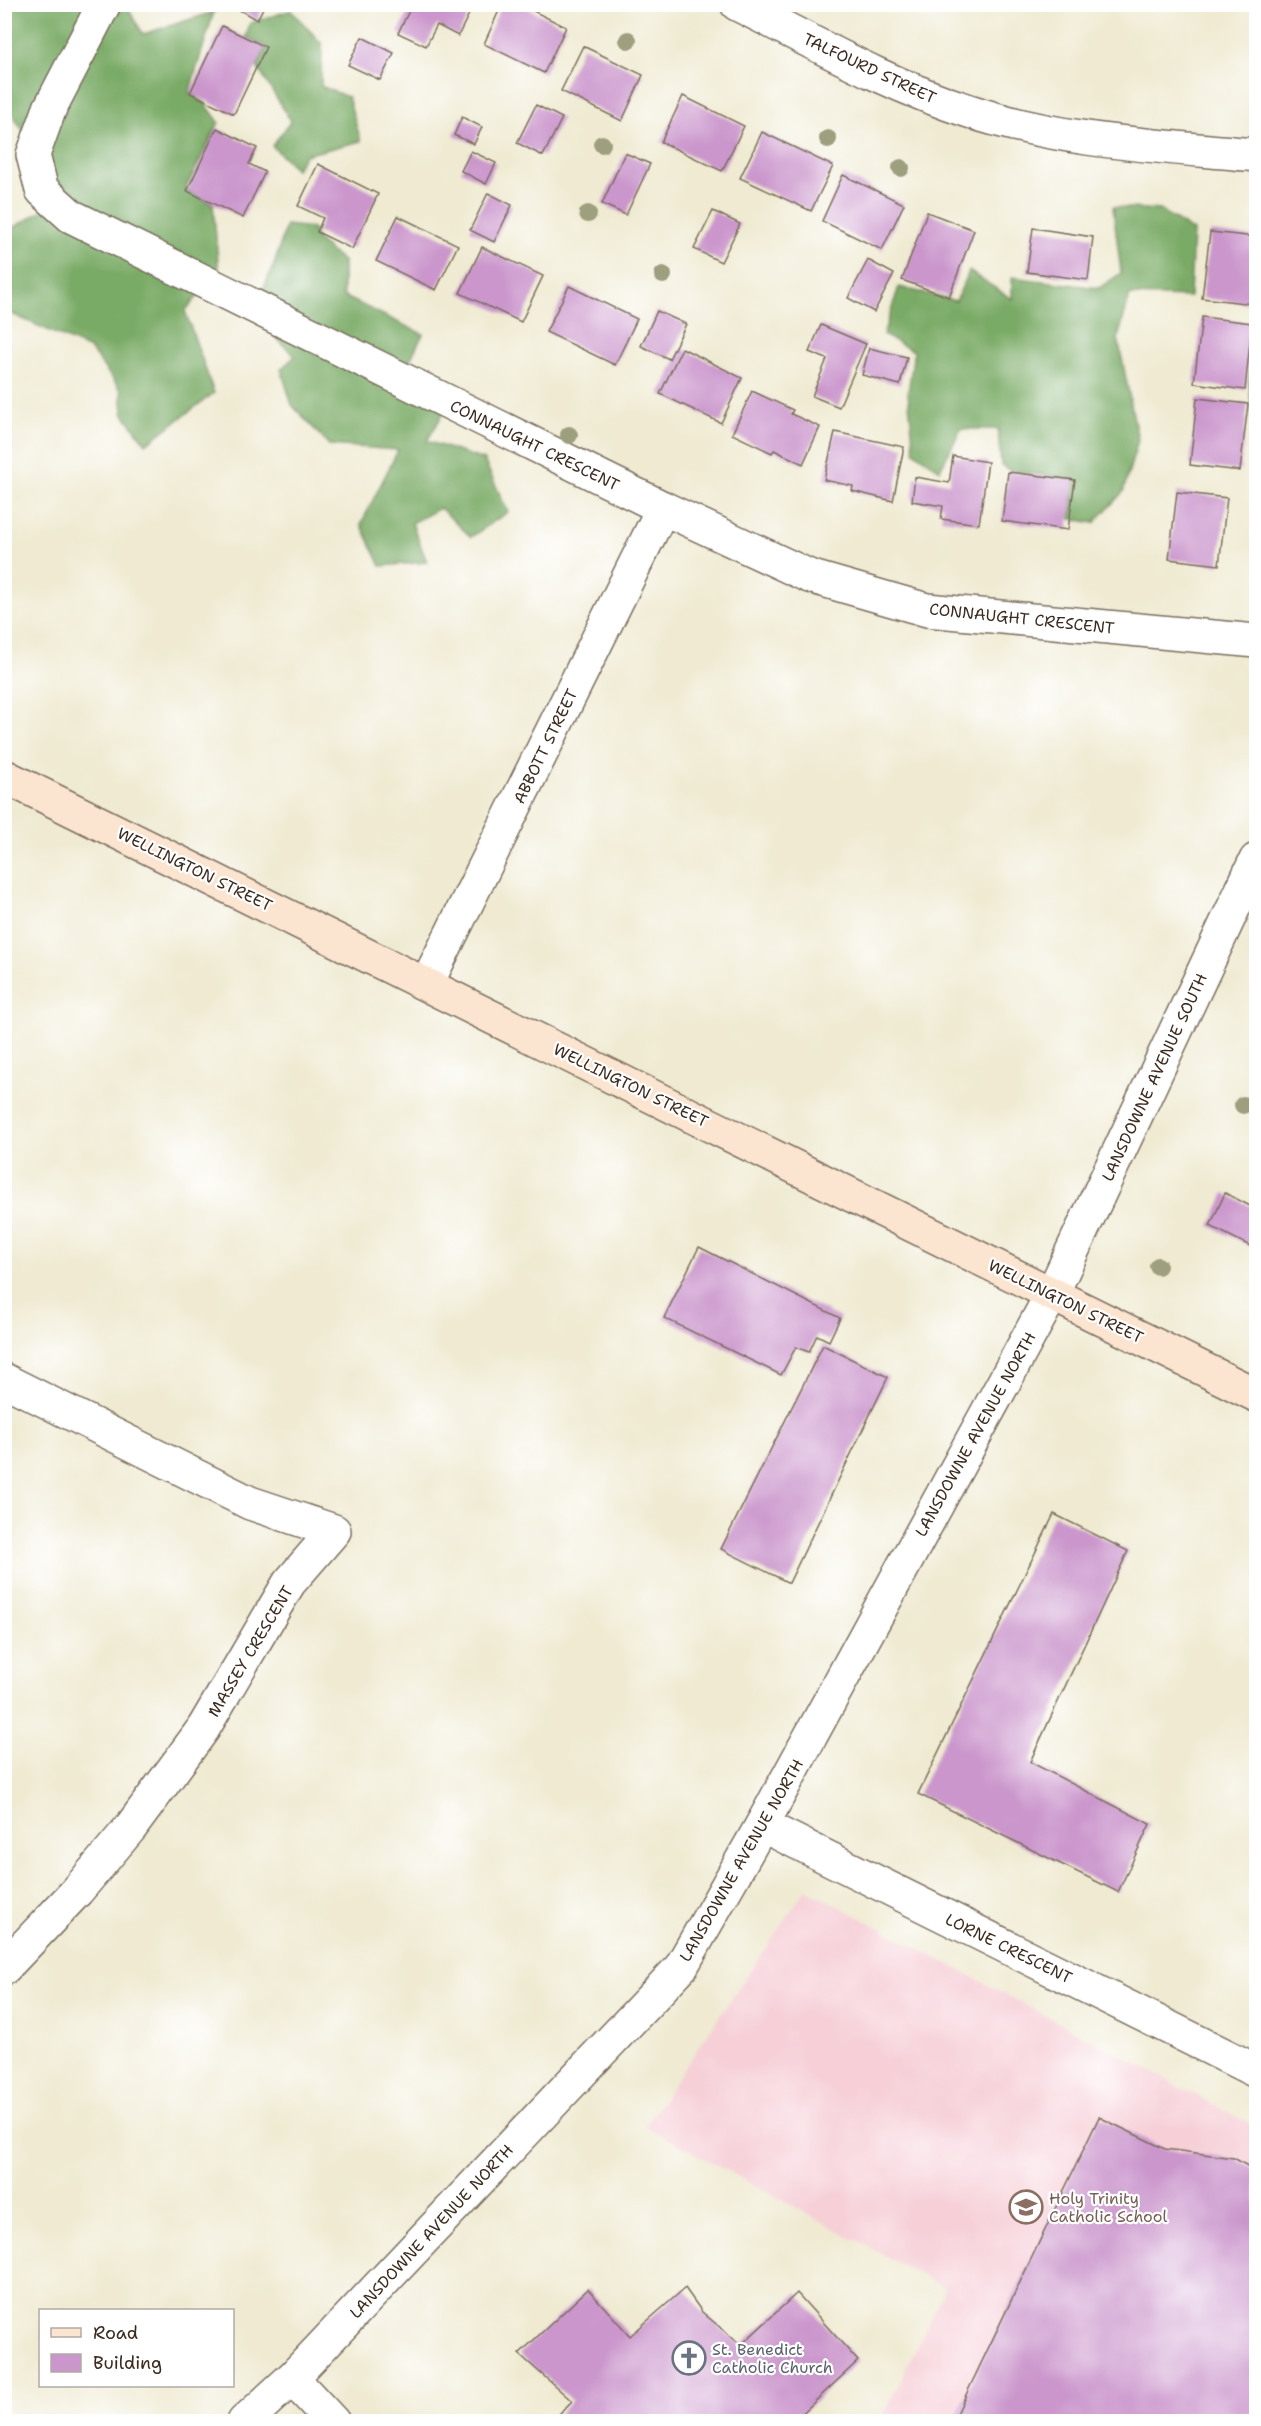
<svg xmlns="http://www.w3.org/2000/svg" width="1261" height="2426" viewBox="0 0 1261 2426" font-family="'Shantell Sans',sans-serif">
	<rect width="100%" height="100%" fill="#fff"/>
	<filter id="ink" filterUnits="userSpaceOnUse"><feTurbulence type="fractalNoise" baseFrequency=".0167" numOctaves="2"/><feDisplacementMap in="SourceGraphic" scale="12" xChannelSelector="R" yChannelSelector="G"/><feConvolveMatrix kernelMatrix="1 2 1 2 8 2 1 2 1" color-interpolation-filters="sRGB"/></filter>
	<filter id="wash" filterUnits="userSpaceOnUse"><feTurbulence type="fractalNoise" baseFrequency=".008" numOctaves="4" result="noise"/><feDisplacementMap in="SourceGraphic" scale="24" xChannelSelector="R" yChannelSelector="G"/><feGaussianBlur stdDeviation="1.35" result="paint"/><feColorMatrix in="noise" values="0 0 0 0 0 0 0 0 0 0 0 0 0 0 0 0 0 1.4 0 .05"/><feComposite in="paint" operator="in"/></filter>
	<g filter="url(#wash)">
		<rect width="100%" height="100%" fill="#efead1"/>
		<!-- built -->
		<path fill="#f6cfd7" d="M806 1889 1256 2127V2421H881L945 2288 645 2126Z"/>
		<!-- forest -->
		<g fill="#7aab66" stroke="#5a6a42" stroke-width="1.5">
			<path d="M63 4 126 5 143 34 214 12 189 93 205 103 219 122 185 190 213 204 219 272 185 311 214 393 146 444 123 413 121 390 90 349 5 311 4 221 11 229 65 198 5 102V5Z"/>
			<path d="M291 10 322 44 321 86 348 97 361 141 305 155 296 169 272 146 291 121 257 67 266 47 246 37 250 23Z"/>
			<path d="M1113 207 1160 210 1193 231 1190 297 1130 295 1118 338 1138 440 1123 492 1094 523 1071 519 1075 479 1009 470 1001 465 998 429H961L940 470 914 451 908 393 914 351 883 335 899 287 956 301 969 271 1012 299V277L1099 288 1121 273Z"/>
			<path d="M286 225 312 228 318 241 343 261V296L423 334 409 362 454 395 427 441 484 460 508 512 471 537 440 508 412 523 427 562 381 566 361 524 398 450 329 445 292 405 281 369 295 356 275 337 258 301 275 262Z"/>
			<path d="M1256 311V435H1255L1249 383Z"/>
		</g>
		<g id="blocks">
			<!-- building -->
			<g fill="#cb96cc">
				<path d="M229 4H265L257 20Z"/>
				<path d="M401 4H474L458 36 437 25 426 46 398 33 410 9Z"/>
				<path d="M502 4H519L566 27 544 73 484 44Z"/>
				<path d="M222 26 266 47 234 114 190 93Z"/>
				<path d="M362 37 394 53 380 80 348 65Z"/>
				<path d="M583 46 643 75 622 121 561 91Z"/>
				<path d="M683 96 744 126 722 171 661 142Z"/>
				<path d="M536 105 562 118 543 156 517 143Z"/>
				<path d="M462 117 482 127 474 144 454 135Z"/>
				<path d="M217 128 257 148 249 164 265 172 243 218 187 191Z"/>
				<path d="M762 132 833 166 811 211 740 178Z"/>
				<path d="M471 151 496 163 486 184 461 171Z"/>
				<path d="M625 153 650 164 626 215 602 204Z"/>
				<path d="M318 164 378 194 352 249 317 232 323 218 298 206Z"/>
				<path d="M843 175 904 204 882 250 822 221Z"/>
				<path d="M488 193 512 205 494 242 470 230Z"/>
				<path d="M713 211 740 224 721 262 694 249Z"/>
				<path d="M927 212 974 230 949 297 902 280Z"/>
				<path d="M398 216 458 245 436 290 376 261Z"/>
				<path d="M1033 228 1093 237 1088 280 1027 272Z"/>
				<path d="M1210 232 1256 237 1253 304 1202 298Z"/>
				<path d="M482 247 543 276 521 322 460 293Z"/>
				<path d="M868 260 894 274 874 312 848 298Z"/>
				<path d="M569 286 637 319 615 365 546 332Z"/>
				<path d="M657 311 686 324 669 359 641 346Z"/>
				<path d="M1202 317 1252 323 1245 390 1194 383Z"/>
				<path d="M821 325 866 344 839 407 812 396 827 359 809 352Z"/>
				<path d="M682 348 742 378 721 423 660 394Z"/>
				<path d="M869 348 907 357 900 385 862 375Z"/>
				<path d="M752 391 793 410 791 414 820 427 803 464 774 450 772 453 732 434Z"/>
				<path d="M1197 398 1248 404 1240 471 1190 465Z"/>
				<path d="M835 432 904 447 893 501 852 491 853 486 824 480Z"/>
				<path d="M953 456 988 462 979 524 941 519 943 506 912 501 915 477 949 483Z"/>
				<path d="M1008 472 1075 480 1068 530 1002 521Z"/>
				<path d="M1177 492 1227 498 1219 565 1169 559Z"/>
				<path d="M1225 1193 1256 1209V1249L1210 1226Z"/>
				<path d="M699 1247 840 1318 829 1341 817 1335 809 1352 796 1347 781 1375 664 1318Z"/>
				<path d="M823 1345 888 1377 789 1583 721 1549Z"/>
				<path d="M1054 1514 1128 1551 1030 1762 1150 1824 1118 1892 918 1794Z"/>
				<path d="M1099 2117 1165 2149 1234 2158 1256 2171V2422H953Z"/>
				<path d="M685 2288 702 2312 741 2345 797 2293 858 2361 793 2422H551L572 2401 519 2354 588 2289 630 2336Z"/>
			</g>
		</g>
	</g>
	<g filter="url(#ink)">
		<use href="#blocks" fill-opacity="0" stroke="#7a6d5d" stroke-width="1.5"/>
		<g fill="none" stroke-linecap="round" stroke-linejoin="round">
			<!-- minor casing -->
			<g stroke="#7a6d5d" stroke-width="36">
				<g id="minor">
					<path d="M104 4 50 108 33 155 42 190 71 216 663 508 809 576 927 610 1256 641"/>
					<path d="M737 4C813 42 888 85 969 111 1061 142 1161 146 1256 155"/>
					<path d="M427 983 663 508"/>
					<path d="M4 1380 250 1503 334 1531 289 1583 203 1729 131 1827 77 1891 4 1968"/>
					<path d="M762 1825 1256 2071"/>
					<path d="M292 2378 333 2422"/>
				</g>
			</g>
			<!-- tertiary casing -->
			<g stroke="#7a6d5d" stroke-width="36">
				<path id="tertiary" d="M244 2422 292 2378 681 1967 762 1825 1052 1294 1256 860"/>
			</g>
			<!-- secondary casing -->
			<g stroke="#7a6d5d" stroke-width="36">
				<path id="secondary" d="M4 776 1256 1395"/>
			</g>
			<!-- minor -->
			<use href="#minor" stroke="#fff" stroke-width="33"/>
			<!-- tertiary -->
			<use href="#tertiary" stroke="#fff" stroke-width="33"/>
			<!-- secondary -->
			<use href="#secondary" stroke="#fce5d0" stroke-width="33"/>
		</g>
		<!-- trees -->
		<g fill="#9e9f7f">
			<circle cx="628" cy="40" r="9"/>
			<circle cx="828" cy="139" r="9"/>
			<circle cx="602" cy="144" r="9"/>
			<circle cx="901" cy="168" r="9"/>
			<circle cx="588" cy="214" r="9"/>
			<circle cx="663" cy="275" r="9"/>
			<circle cx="569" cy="435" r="9"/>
			<circle cx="1243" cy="1105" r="9"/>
			<circle cx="1158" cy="1266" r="9"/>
		</g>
	</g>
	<!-- icons -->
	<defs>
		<g id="school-ring" transform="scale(1.725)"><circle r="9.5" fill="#fff" stroke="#8d6e63" stroke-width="1.5"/><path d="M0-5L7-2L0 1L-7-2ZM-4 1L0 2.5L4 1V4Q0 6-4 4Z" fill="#8d6e63"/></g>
		<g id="church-ring" transform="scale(1.725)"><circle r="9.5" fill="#fff" stroke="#6b7280" stroke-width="1.5"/><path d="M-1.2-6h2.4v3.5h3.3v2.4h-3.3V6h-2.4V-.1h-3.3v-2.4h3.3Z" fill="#6b7280"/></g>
	</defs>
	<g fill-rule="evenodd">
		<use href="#school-ring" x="1026" y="2207"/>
		<use href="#church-ring" x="689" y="2358"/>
	</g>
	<g text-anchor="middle" stroke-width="4.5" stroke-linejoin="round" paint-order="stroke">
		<!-- street labels -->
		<g font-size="16" fill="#3b2a1e" stroke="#fff">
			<text transform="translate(870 68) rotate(25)" y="6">TALFOURD STREET</text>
			<text transform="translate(535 445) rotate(26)" y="6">CONNAUGHT CRESCENT</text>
			<text transform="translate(1022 618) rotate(6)" y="6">CONNAUGHT CRESCENT</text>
			<text transform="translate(545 746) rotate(-64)" y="6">ABBOTT STREET</text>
			<text transform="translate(195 869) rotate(26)" y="6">WELLINGTON STREET</text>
			<text transform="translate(1154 1077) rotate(-65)" y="6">LANSDOWNE AVENUE SOUTH</text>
			<text transform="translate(631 1085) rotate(26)" y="6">WELLINGTON STREET</text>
			<text transform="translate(1066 1301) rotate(26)" y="6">WELLINGTON STREET</text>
			<text transform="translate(975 1434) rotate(-61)" y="6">LANSDOWNE AVENUE NORTH</text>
			<text transform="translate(250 1651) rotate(-59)" y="6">MASSEY CRESCENT</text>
			<text transform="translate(741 1860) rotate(-60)" y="6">LANSDOWNE AVENUE NORTH</text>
			<text transform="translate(1009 1948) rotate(26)" y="6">LORNE CRESCENT</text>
			<text transform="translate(431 2231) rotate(-47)" y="6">LANSDOWNE AVENUE NORTH</text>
		</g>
		<!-- education labels -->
		<g font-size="16" fill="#785e54" stroke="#fff" text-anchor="start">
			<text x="1049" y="2204">Holy Trinity<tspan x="1049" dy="18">Catholic School</tspan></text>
		</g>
		<!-- worship labels -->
		<g font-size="16" fill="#5b616d" stroke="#fff" text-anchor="start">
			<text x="712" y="2355">St. Benedict<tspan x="712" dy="18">Catholic Church</tspan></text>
		</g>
	</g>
	<!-- margin -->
	<rect width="1261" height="2426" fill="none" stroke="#fff" stroke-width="24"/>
	<!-- legend -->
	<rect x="39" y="2309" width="195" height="78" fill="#ffffff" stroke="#b1aaa5" stroke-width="1.5"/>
	<rect x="51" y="2328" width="30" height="9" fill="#fce5d0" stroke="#b1aaa5" stroke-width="1.5"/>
	<text x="93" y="2339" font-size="18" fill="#3b2a1e">Road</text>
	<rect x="51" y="2354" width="30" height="18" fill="#cb96cc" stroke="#b1aaa5" stroke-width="1.5"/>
	<text x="93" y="2369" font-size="18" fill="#3b2a1e">Building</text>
</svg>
